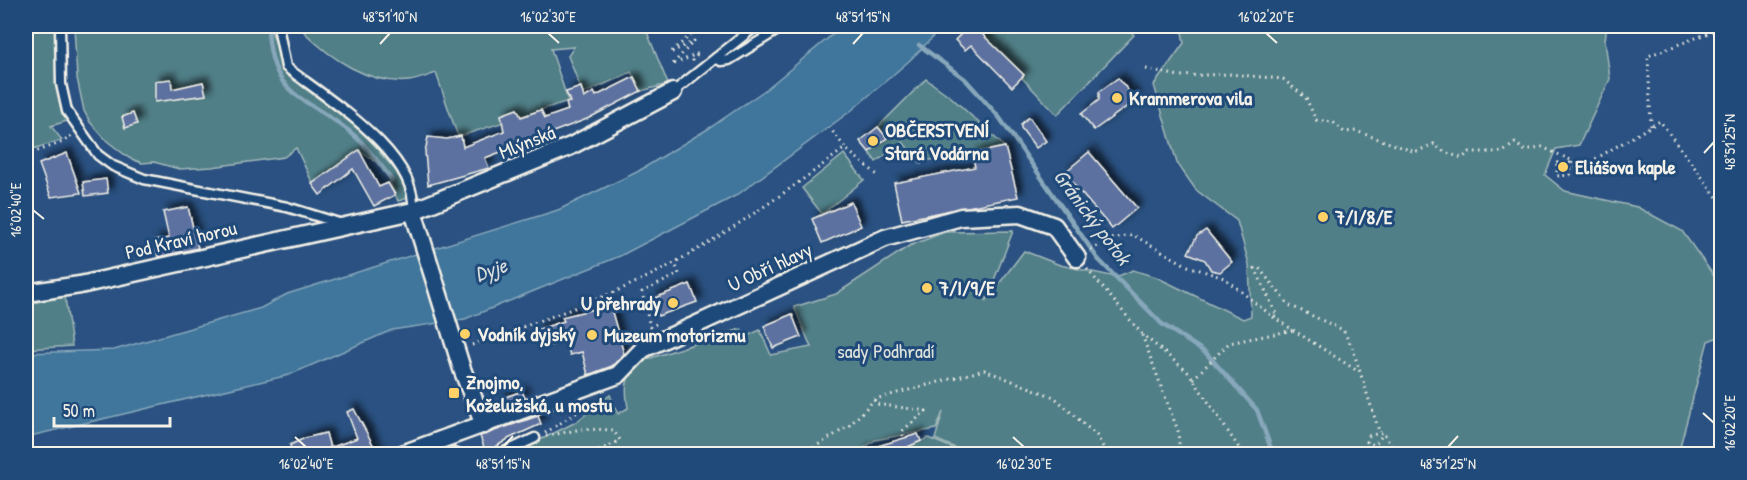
<svg xmlns="http://www.w3.org/2000/svg" width="1747" height="480" viewBox="0 0 1747 480" font-family="'Patrick Hand',sans-serif">
	<defs>
		<filter id="shadow"><feDropShadow dx="5.5" dy="-5.5" stdDeviation="3" flood-color="#0009"/></filter>
	</defs>
	<rect width="100%" height="100%" fill="#2a5181"/>
	<filter id="ink" filterUnits="userSpaceOnUse"><feTurbulence type="fractalNoise" baseFrequency=".0167" numOctaves="2"/><feDisplacementMap in="SourceGraphic" scale="12" xChannelSelector="R" yChannelSelector="G"/><feConvolveMatrix kernelMatrix="1 2 1 2 8 2 1 2 1" color-interpolation-filters="sRGB"/></filter>
	<g filter="url(#ink)">
		<!-- green -->
		<g fill="#517f88" stroke="#a2b8b8" stroke-width="1.5">
			<path d="M26 26H55L57 90 67 121 51 126 62 140 26 151Z"/>
			<path d="M74 26H274L271 31 287 73 386 147 380 153 418 195 398 201 384 167 359 151 313 184 296 148 284 157 212 167 179 169 154 162 142 163 129 158 107 141 90 122 84 111 77 78Z"/>
			<path d="M310 26H648L645 27 668 84 641 91 631 72 583 94 568 56 574 47 551 49 568 101 461 136 457 134 436 73C427 76 418 80 409 81 369 85 330 58 304 32Z"/>
			<path d="M989 26H1125L1134 35 1057 115 1022 78 1024 75 980 36Z"/>
			<path d="M1181 26H1607L1605 40 1610 79 1579 145 1556 149 1545 175 1565 191 1637 207 1682 231 1721 286V336L1708 341 1678 454H969L935 439 943 412 936 429 875 440 856 454H512L576 422 610 395 618 414 628 408C625 390 625 380 635 363L741 329 745 337 760 330 771 355 811 347 794 307 836 294 909 246 945 232 1013 231 986 301 1024 251 1060 265 1116 277 1133 270 1156 277 1243 319 1251 316 1249 264 1237 221 1196 190 1177 163 1154 85 1184 43Z"/>
			<path d="M926 79 951 97 1005 147 925 161 921 164 903 142 876 162 869 152 887 138 878 127Z"/>
			<path d="M844 154 864 180 822 214 802 188Z"/>
			<path d="M65 297 72 346 26 349V304Z"/>
			<path d="M928 438 967 454H892Z"/>
		</g>
		<!-- water -->
		<path fill="#3f759c" stroke="#87a7ba" stroke-width="1.5" d="M834 26H940L931 39 909 61 852 110 737 195 620 256 465 319 392 330 289 375 26 437V353L114 350 261 308 287 294 558 210 637 172 711 127 765 90 833 34Z"/>
		<g fill="none" stroke-linecap="round" stroke-linejoin="round">
			<!-- stream -->
			<g stroke="#87a7ba" stroke-width="4.5">
				<path d="M268 26C270 103 310 95 356 137 370 150 381 166 392 180"/>
				<path d="M919 45 965 79 999 117 1098 259 1162 324 1206 353 1257 410 1273 454"/>
			</g>
		</g>
		<!-- building -->
		<g fill="#5b719f" stroke="#f4f1e8" stroke-width="1.5" filter="url(#shadow)">
			<path d="M969 26H990L982 34 1024 75 1012 87 971 45 965 50 955 40Z"/>
			<path d="M634 77 641 91 587 119 485 158 489 168 428 185 425 152 428 137 447 139 461 136 463 147 504 131 501 115 517 109 521 117 541 110 545 118 568 110 566 103 570 102 566 92 581 87 584 98 594 92 596 96Z"/>
			<path d="M1118 78 1136 100 1094 130 1081 114 1099 100V92Z"/>
			<path d="M171 79 172 89 203 82 206 95 155 102V81Z"/>
			<path d="M133 113 137 124 125 128 122 117Z"/>
			<path d="M1029 117 1046 141 1036 148 1021 128V124Z"/>
			<path d="M878 127 887 138 869 152 860 141Z"/>
			<path d="M1005 147 1018 197 902 220 894 183 975 167 972 154Z"/>
			<path d="M359 150 379 187 388 183 395 195 374 206 353 169 320 195 312 184Z"/>
			<path d="M1089 152 1137 208 1112 229 1064 173Z"/>
			<path d="M67 153 81 193 51 197 39 164Z"/>
			<path d="M106 179 108 193 85 196 83 182Z"/>
			<path d="M851 202 861 226 822 243 812 219Z"/>
			<path d="M188 207 198 248 158 257 154 241 169 238 163 212Z"/>
			<path d="M1206 230 1232 262 1220 272 1211 270 1205 260 1188 253 1197 236Z"/>
			<path d="M690 284 697 302 658 316 652 299Z"/>
			<path d="M610 305 624 354 612 366 588 375 582 352 570 355 566 342 542 347 536 330 564 321 562 317Z"/>
			<path d="M792 314 801 337 773 348 764 326Z"/>
			<path d="M522 391 525 398 502 406 500 399Z"/>
			<path d="M354 409 378 454H292L290 445 305 438 326 433 330 448 357 438 347 412Z"/>
			<path d="M538 416 541 424 508 439 486 453 480 436Z"/>
			<path d="M918 434 921 441 892 454H861V451Z"/>
		</g>
		<g fill="none" stroke-linecap="round" stroke-linejoin="round">
			<!-- lane casing -->
			<g stroke="#f4f1e8" stroke-width="13">
				<g id="lane">
					<path d="M60 26 61 84 67 111 98 155 113 166 144 179 287 207 342 224"/>
					<path d="M278 26 286 67C327 99 419 154 413 211"/>
					<path d="M716 58 721 61 729 60 784 26"/>
					<path d="M673 92 756 26"/>
					<path d="M425 449 457 454"/>
					<path d="M500 454 535 438"/>
				</g>
			</g>
			<!-- street casing -->
			<g stroke="#f4f1e8" stroke-width="21">
				<g id="street">
					<path d="M413 211 462 369 484 425"/>
					<path d="M26 293 80 285 413 211 571 146 673 92"/>
					<path d="M402 454 618 375 643 349 885 238 961 217 1020 214 1054 226 1077 258"/>
				</g>
			</g>
			<!-- path -->
			<g stroke="#f4f1e8" stroke-width="3" stroke-dasharray="1.5 4.5" stroke-linecap="butt">
				<path d="M692 61 699 53 672 65 694 41 670 53 701 26"/>
				<path d="M1146 69 1179 76 1229 74 1283 79 1306 98 1316 120 1333 122 1344 132 1356 131 1415 152 1434 144 1444 152 1462 158 1470 152H1503L1515 143 1524 150 1542 147 1573 161 1572 164 1578 169 1660 121 1722 204"/>
				<path d="M1651 126 1648 56 1722 28"/>
				<path d="M829 127 847 150 880 177"/>
				<path d="M26 155 63 142 72 135"/>
				<path d="M1557 163H1570V175L1557 176Z"/>
				<path d="M1091 250 1110 239 1133 235 1188 266 1224 278 1272 316H1277L1255 268H1259L1289 305 1343 330 1352 347 1379 431"/>
				<path d="M1087 269 1142 334 1189 373 1243 454"/>
				<path d="M1273 317 1359 372"/>
				<path d="M656 324 650 327 642 292 679 274 675 263"/>
				<path d="M1142 335 1178 431 1180 454"/>
				<path d="M472 345C540 320 611 298 674 263 734 229 791 189 845 148"/>
				<path d="M1193 379 1229 343 1294 330"/>
				<path d="M874 400 876 404 926 411 902 431 903 436"/>
				<path d="M545 433 595 401"/>
				<path d="M546 436 582 429 613 430 620 440 593 454"/>
				<path d="M1381 437 1374 445 1367 442 1369 436 1383 432 1396 454"/>
				<path d="M803 454 849 426 875 399 984 370 1054 397 1097 436 1107 454"/>
				<path d="M1440 454H1441"/>
			</g>
			<!-- lane -->
			<use href="#lane" stroke="#1f4a7a" stroke-width="8"/>
			<!-- street -->
			<use href="#street" stroke="#1f4a7a" stroke-width="16"/>
		</g>
	</g>
	<!-- ticks -->
	<path fill="none" stroke="#f4f1e8" stroke-width="2" d="M548 33 559 43M1266 33 1277 43M380 44 390 33M853 44 863 33M1704 153 1714 142M33 210 44 219M1703 413 1714 423M295 437 306 447M1013 437 1024 447M503 447 513 436M1448 447 1458 436"/>
	<!-- markers -->
	<g fill="#ffd166" stroke="#1f4a7a" stroke-width="2">
		<circle cx="1117" cy="98" r="6"/>
		<circle cx="873" cy="141" r="6"/>
		<circle cx="1563" cy="167" r="6"/>
		<circle cx="1323" cy="217" r="6"/>
		<circle cx="927" cy="288" r="6"/>
		<circle cx="673" cy="303" r="6"/>
		<circle cx="465" cy="334" r="6"/>
		<circle cx="592" cy="335" r="6"/>
		<rect x="448" y="387" width="12" height="12" rx="3"/>
	</g>
	<g text-anchor="middle" stroke-width="6" stroke-linejoin="round" paint-order="stroke">
		<!-- poi labels -->
		<g font-size="20" font-weight="bold" fill="#f4f1e8" stroke="#1f4a7a" text-anchor="start">
			<text x="1129" y="105">Krammerova vila</text>
			<text x="885" y="137">OBČERSTVENÍ<tspan x="885" dy="23">Stará Vodárna</tspan></text>
			<text x="1575" y="174">Eliášova kaple</text>
			<text x="1335" y="224">7/I/8/E</text>
			<text x="939" y="295">7/I/9/E</text>
			<text x="661" y="310" text-anchor="end">U přehrady</text>
			<text x="477" y="341">Vodník dyjský</text>
			<text x="604" y="342">Muzeum motorizmu</text>
			<text x="466" y="389">Znojmo,<tspan x="466" dy="23">Koželužská, u mostu</tspan></text>
		</g>
		<!-- street labels -->
		<g font-size="20" fill="#f4f1e8" stroke="#1f4a7a">
			<text transform="translate(527 142) rotate(-22)" y="7">Mlýnská</text>
			<text transform="translate(181 240) rotate(-13)" y="7">Pod Kraví horou</text>
			<text transform="translate(770 267) rotate(-25)" y="7">U Obří hlavy</text>
		</g>
		<!-- park labels -->
		<g font-size="20" fill="#dce0da" stroke="#1f4a7a">
			<text x="886" y="358">sady Podhradí</text>
		</g>
		<!-- water labels -->
		<g font-size="21" font-style="italic" fill="#d9dedd" stroke="#1f4a7a">
			<text transform="translate(1092 217) rotate(53)" y="7">Gránický potok</text>
			<text transform="translate(491 270) rotate(-19)" y="7">Dyje</text>
		</g>
	</g>
	<!-- margin -->
	<rect width="1747" height="480" fill="none" stroke="#1f4a7a" stroke-width="66"/>
	<!-- scale -->
	<path d="M54 417v9h116v-9" fill="none" stroke="#f4f1e8" stroke-width="3"/>
	<text x="63" y="417" font-size="18" fill="#f4f1e8" stroke="#1f4a7a" stroke-width="4.5" paint-order="stroke">50 m</text>
	<rect x="33" y="33" width="1681" height="414" fill="none" stroke="#f4f1e8" stroke-width="2"/>
	<g font-size="15" text-anchor="middle" fill="#f4f1e8">
		<text x="390" y="22">48°51'10"N</text>
		<text x="548" y="22">16°02'30"E</text>
		<text x="863" y="22">48°51'15"N</text>
		<text x="1266" y="22">16°02'20"E</text>
		<text transform="translate(1730 142) rotate(-90)" y="5">48°51'25"N</text>
		<text transform="translate(16 210) rotate(-90)" y="5">16°02'40"E</text>
		<text transform="translate(1730 423) rotate(-90)" y="5">16°02'20"E</text>
		<text x="306" y="469">16°02'40"E</text>
		<text x="503" y="469">48°51'15"N</text>
		<text x="1024" y="469">16°02'30"E</text>
		<text x="1448" y="469">48°51'25"N</text>
	</g>
</svg>
